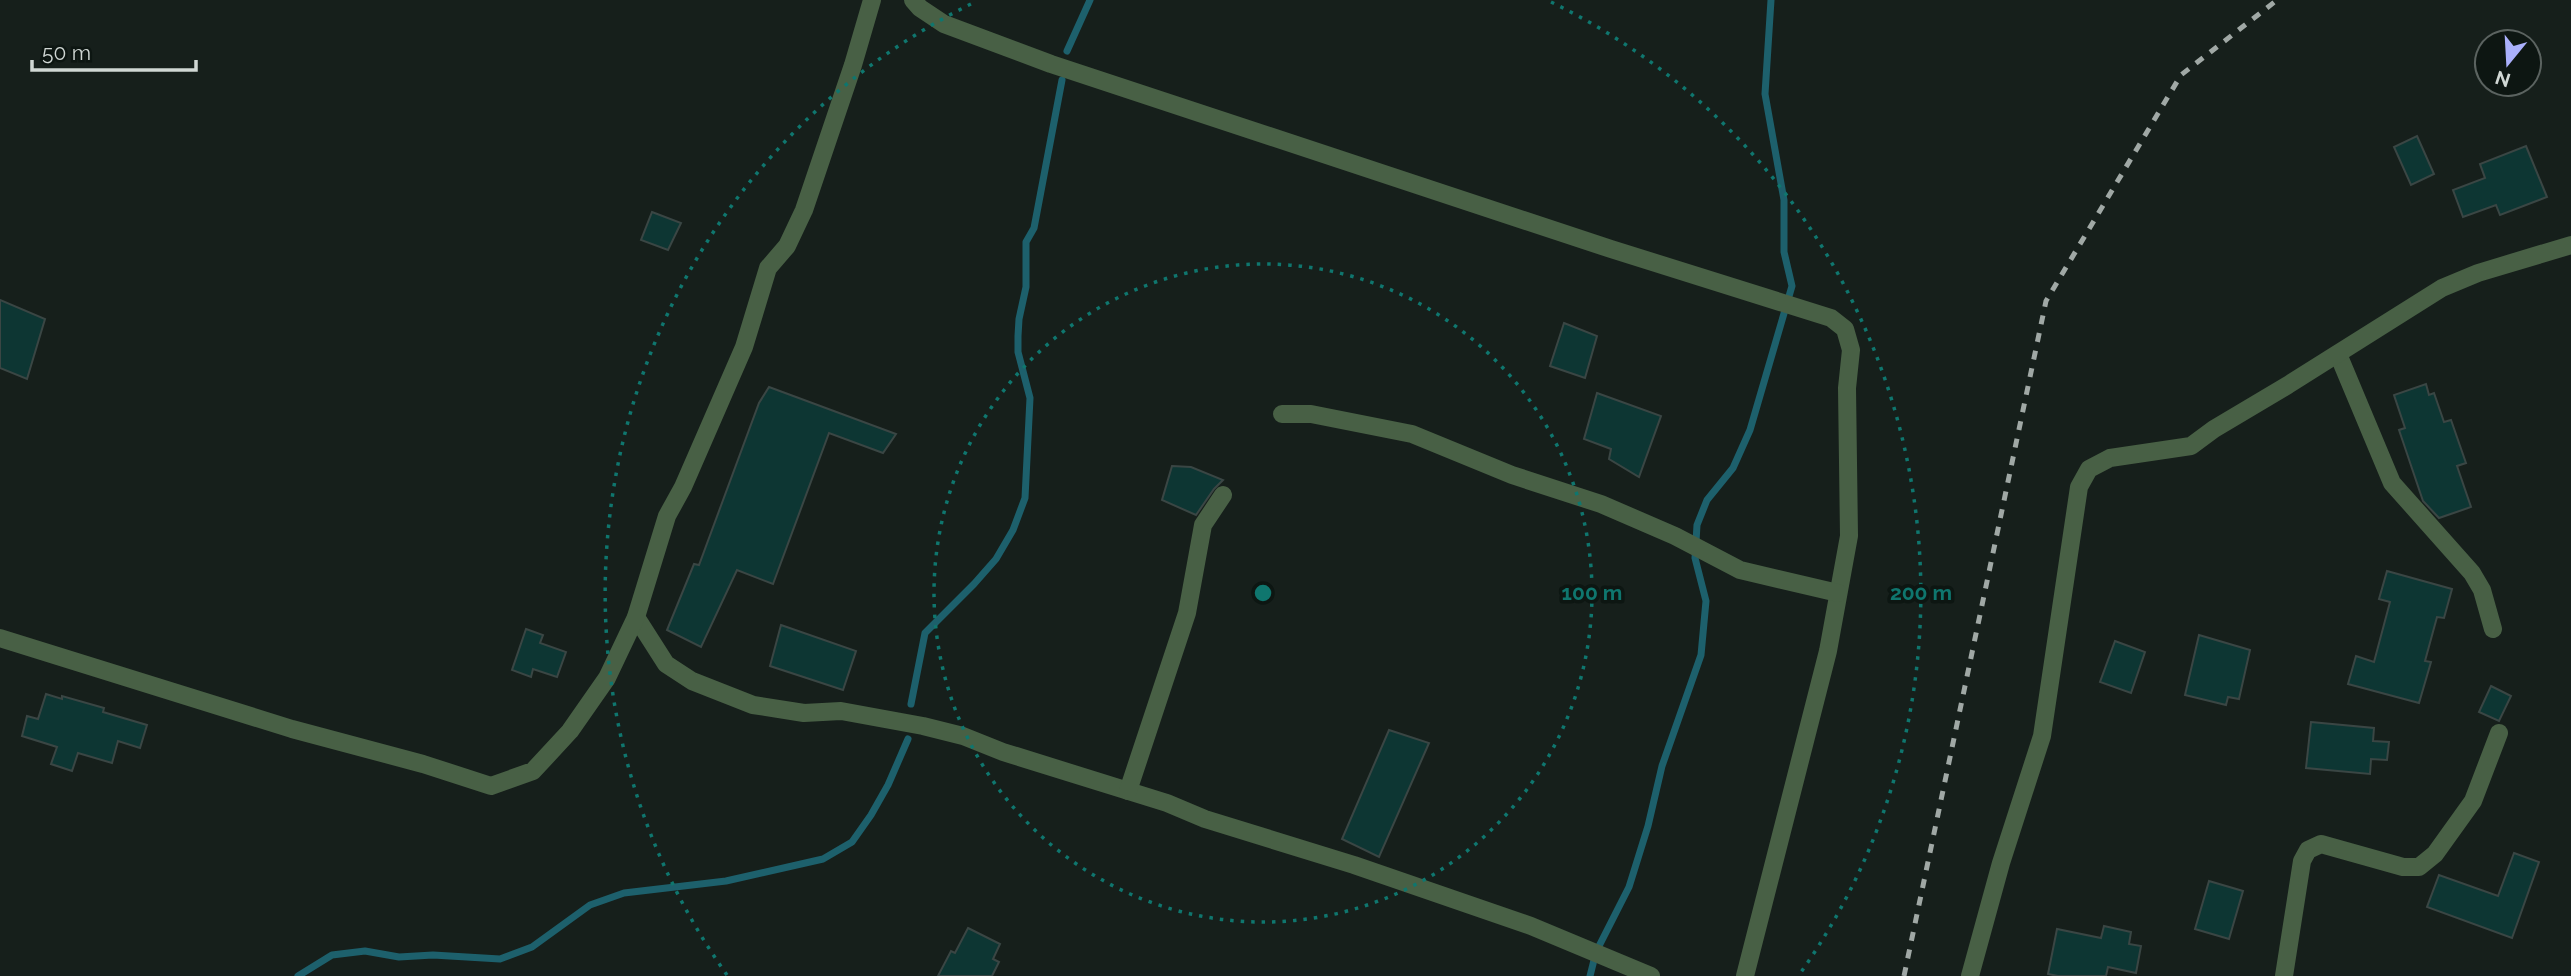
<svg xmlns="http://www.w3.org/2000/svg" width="2571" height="976" viewBox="0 0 2571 976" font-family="Raleway,sans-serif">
	<rect width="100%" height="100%" fill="#161f1b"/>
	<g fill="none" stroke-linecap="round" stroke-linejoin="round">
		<!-- stream -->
		<g stroke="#1d606c" stroke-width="7">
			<path d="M1067 51 1090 0"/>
			<path d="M911 704 925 633 974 584 996 559 1013 530 1025 498 1030 398 1018 352V336L1019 319 1026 287V242L1034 228 1062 80"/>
			<path d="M298 976 332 955 365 951 399 957 433 955 500 959 532 947 590 905 624 893 726 881 823 859 852 842 871 815 888 785 908 739"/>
			<path d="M1590 976 1596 952 1629 887 1648 826 1662 766 1701 655 1706 601 1695 558 1697 525 1707 500 1733 468 1750 430 1792 286 1784 252V200L1765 94 1771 0"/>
		</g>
	</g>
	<!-- building -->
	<g fill="#0d3633" stroke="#3a4644" stroke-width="2">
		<path d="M2417 136 2434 174 2411 185 2394 147Z"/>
		<path d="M2526 146 2547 197 2500 215 2496 205 2463 217 2453 190 2485 178 2480 164Z"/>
		<path d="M652 212 681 223 668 250 641 240Z"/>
		<path d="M0 300 45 319 27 379 0 368Z"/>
		<path d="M1564 323 1597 336 1585 378 1550 366Z"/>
		<path d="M2426 384 2429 395 2434 393 2444 422 2451 420 2466 463 2457 466 2471 507 2439 518 2423 501 2399 430 2405 428 2394 395Z"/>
		<path d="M769 387 896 434 883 453 829 433 773 584 737 570 701 647 667 630 694 564 699 565 759 403Z"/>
		<path d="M1597 393 1661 416 1639 477 1609 459 1611 449 1584 439Z"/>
		<path d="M1172 466 1191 467 1223 480 1214 489 1196 515 1162 500Z"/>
		<path d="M2387 571 2452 589 2444 618 2437 617 2425 661 2431 662 2419 703 2348 684 2356 656 2374 662 2390 602 2379 599Z"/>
		<path d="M781 625 856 651 843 690 770 666Z"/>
		<path d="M526 629 543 635 540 643 566 652 557 677 533 669 531 677 512 670Z"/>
		<path d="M2199 635 2250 650 2239 699 2228 697 2226 705 2185 695Z"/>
		<path d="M2115 641 2145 652 2131 693 2100 682Z"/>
		<path d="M2491 686 2511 696 2499 721 2479 712Z"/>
		<path d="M46 694 62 699V696L104 708 103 712 147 725 140 748 118 741 112 763 78 753 72 771 51 764 57 747 22 736 27 716 38 719Z"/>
		<path d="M2311 722 2374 728 2373 741 2389 742 2387 760 2371 759 2370 774 2306 768Z"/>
		<path d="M1389 730 1429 743 1379 857 1342 839Z"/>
		<path d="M2514 853 2539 862 2512 938 2427 907 2439 875 2498 896Z"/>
		<path d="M2209 881 2243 891 2229 939 2195 929Z"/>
		<path d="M2104 926 2131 932 2129 944 2141 946 2136 973 2108 967 2106 976H2058L2048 974 2057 929 2101 938Z"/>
		<path d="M968 928 1000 944 993 959 999 962 992 976H938L951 951 955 953Z"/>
	</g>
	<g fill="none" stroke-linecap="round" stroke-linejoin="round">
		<!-- street -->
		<g stroke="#486045" stroke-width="18">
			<path d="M913 0 920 8 944 24 1051 64 1611 249 1831 318 1845 329 1851 350 1847 388 1849 536 1828 651 1745 976"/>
			<path d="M2338 354 2392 483 2472 573 2482 590 2493 629"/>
			<path d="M1282 414H1311L1412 434 1512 475 1601 504 1675 536 1740 570 1838 593"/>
			<path d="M636 617 666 664 692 681 753 705 804 713 841 711 923 726 963 736 1003 752 1167 803 1205 819 1354 865 1531 926 1651 976"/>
			<path d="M0 638 292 729 423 764 491 786 533 771 570 731 607 678 636 617 667 516 683 487 744 347 768 268 787 246 804 210 853 65 872 0"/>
			<path d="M1128 791 1187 613 1203 525 1223 495"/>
			<path d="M1970 976 2001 863 2042 736 2079 487 2089 469 2110 458 2191 446 2214 429 2288 385 2442 288 2478 273 2571 245"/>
			<path d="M2284 976 2302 861 2308 850 2321 844 2403 867H2419L2435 854 2473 801 2499 733"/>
		</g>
		<!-- rail -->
		<path stroke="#a0a8a5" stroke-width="5" stroke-dasharray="9 9" stroke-linecap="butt" d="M1904 976 2046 301 2181 75 2277 0"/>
	</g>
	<!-- distance rings -->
	<g fill="none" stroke="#0f766e" stroke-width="3.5" stroke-dasharray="3.5 7">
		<circle cx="1263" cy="593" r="329"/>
		<path d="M727 975A658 658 0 0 1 975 2M1551 2A658 658 0 0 1 1799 975"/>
	</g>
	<circle cx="1263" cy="593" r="10" fill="#0f766e" stroke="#0d1612" stroke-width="3.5"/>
	<g font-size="21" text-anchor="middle" font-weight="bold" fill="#0f766e" stroke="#0d1612" stroke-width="7" stroke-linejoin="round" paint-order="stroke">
		<text x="1592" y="600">100 m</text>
		<text x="1921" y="600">200 m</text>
	</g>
	<!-- north arrow -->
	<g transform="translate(2508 63) rotate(198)"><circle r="33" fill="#0d1612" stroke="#5b6360" stroke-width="2"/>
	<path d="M0-5L12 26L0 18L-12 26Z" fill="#aab0fb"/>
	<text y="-10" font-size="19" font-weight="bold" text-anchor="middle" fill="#d0d7d4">N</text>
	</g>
	<!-- scale -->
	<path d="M32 60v10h164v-10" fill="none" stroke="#d0d7d4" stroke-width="3.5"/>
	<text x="42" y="60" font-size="21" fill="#d0d7d4" stroke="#0d1612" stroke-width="5" paint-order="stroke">50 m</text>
</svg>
